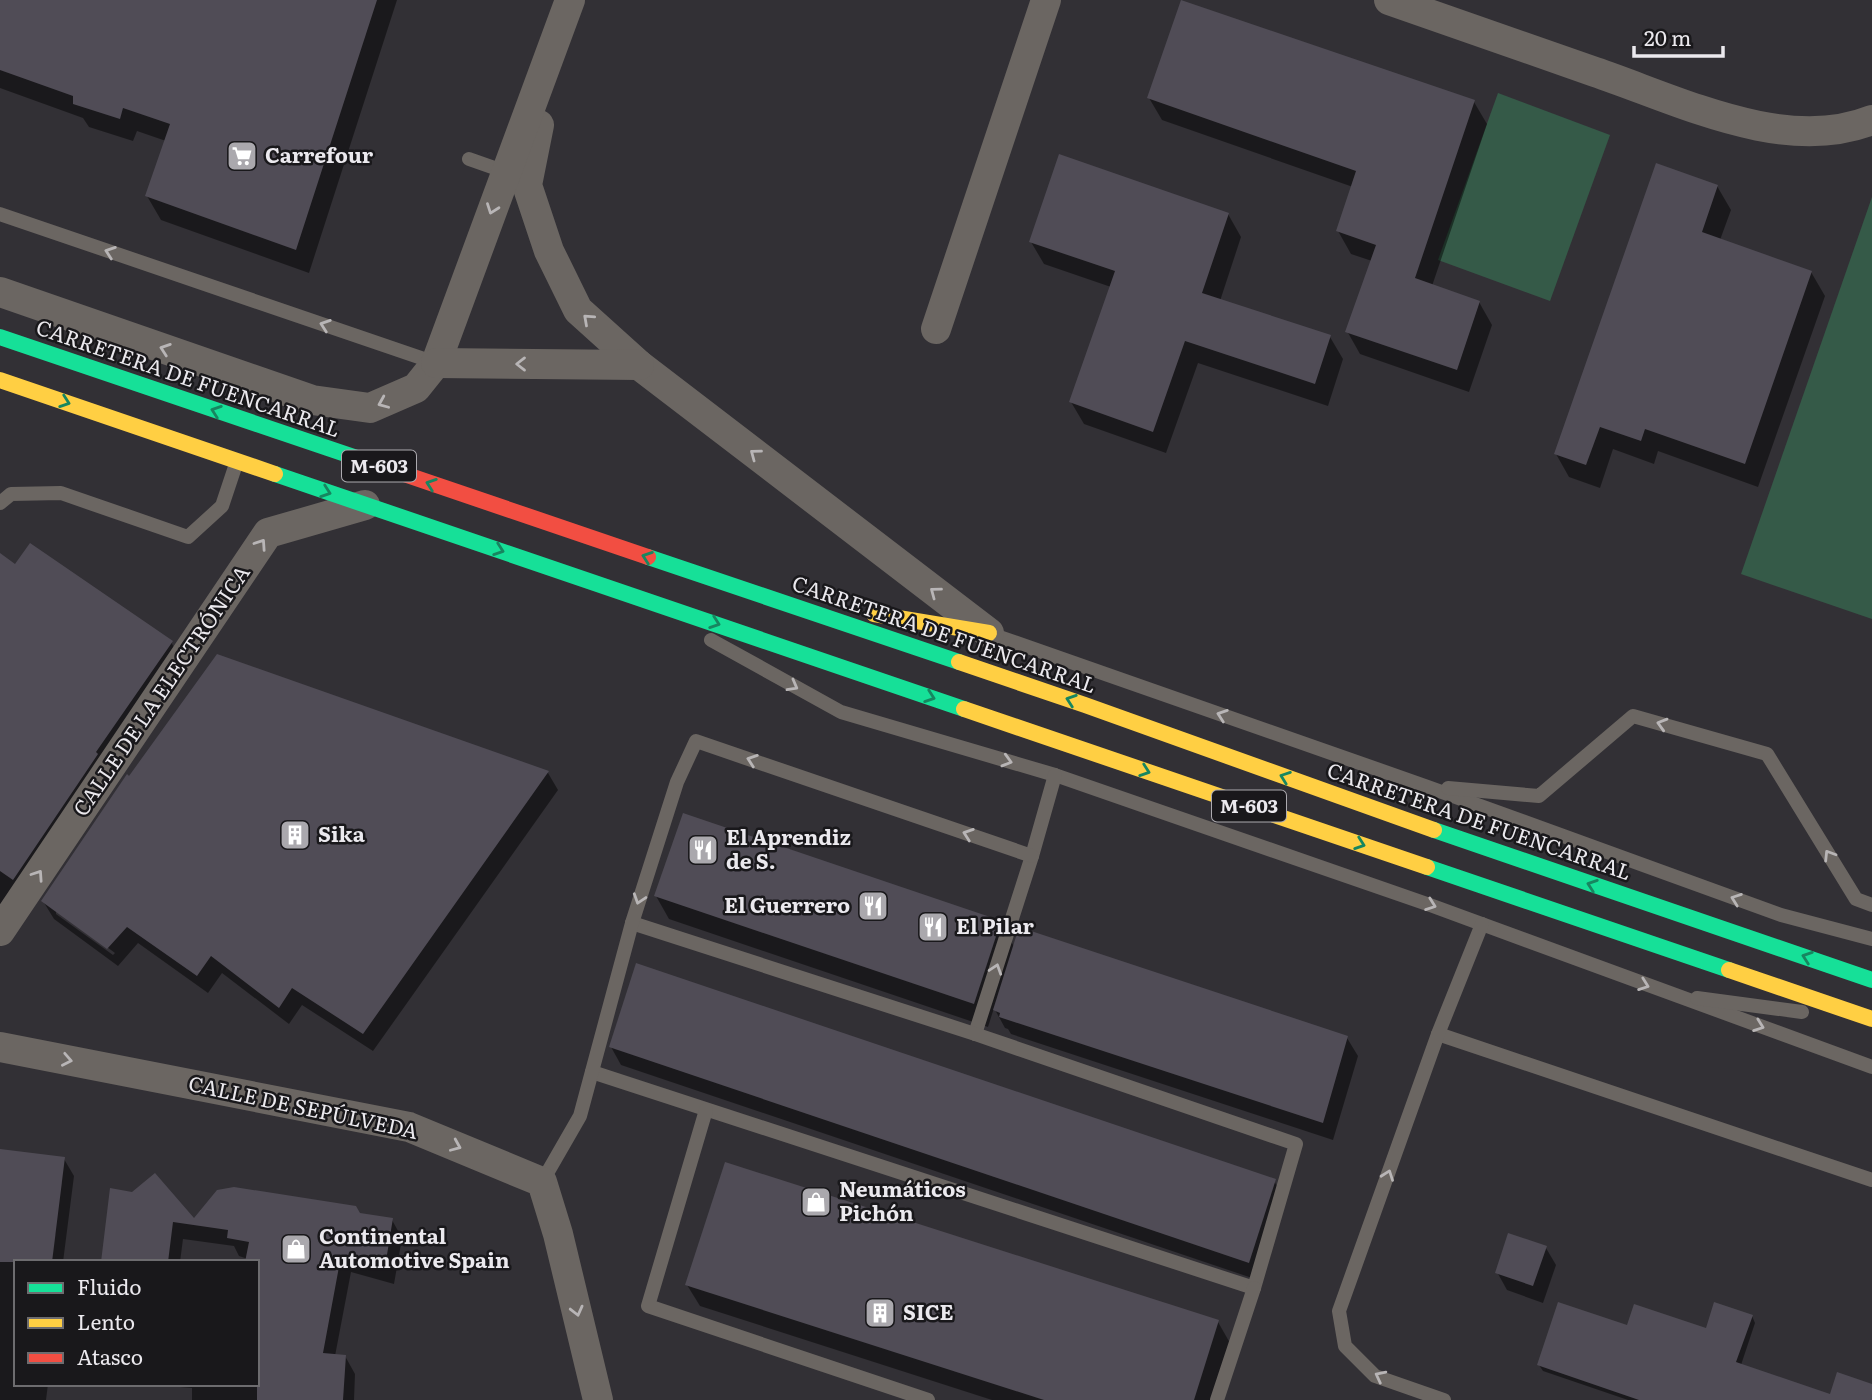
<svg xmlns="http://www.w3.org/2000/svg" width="1872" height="1400" viewBox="0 0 1872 1400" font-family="Literata,serif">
	<rect width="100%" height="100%" fill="#323035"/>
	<!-- green -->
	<g fill="#355a48">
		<path d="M1498 93 1610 135 1550 301 1438 260Z"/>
		<path d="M1872 197V619L1741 574Z"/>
	</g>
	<!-- shadow -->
	<g fill="#0007" fill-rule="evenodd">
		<path d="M0 0H397L309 273 161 220 147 196 166 141 137 131 133 141 89 127 83 118 0 88Z"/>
		<path d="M1149 98 1474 102 1487 124 1432 286 1479 302 1492 325 1469 392 1360 354 1347 331 1372 261 1351 254 1338 231 1353 187 1162 120Z"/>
		<path d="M1717 186 1731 210 1720 240 1811 272 1825 296 1758 487 1658 451 1654 464 1613 449 1600 488 1569 477 1556 454Z"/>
		<path d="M1228 214 1241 237 1220 301 1330 337 1343 359 1328 406 1198 363 1166 453 1084 424 1071 402 1111 287 1044 264 1031 242Z"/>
		<path d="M0 556 16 566 171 642 181 660 0 925Z"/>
		<path d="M548 773 558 790 373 1051 302 1005 289 1024 222 973 208 993 138 943 118 966 54 919 43 901ZM56 909 115 953 113 955 56 914Z"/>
		<path d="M656 896 1000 923 1015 948 1347 1038 1358 1056 1333 1140 1011 1034 1008 1029 1005 1028 994 1008 988 1027 669 919Z"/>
		<path d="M611 1047 1274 1181 1285 1199 1258 1280 621 1065Z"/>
		<path d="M0 1150 64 1159 74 1176 63 1262H16V1384H48L46 1400H0Z"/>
		<path d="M111 1190 194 1220 359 1215 392 1220 402 1238 394 1284 351 1272 335 1356H345L355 1374 354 1400H192V1388L144 1384H257V1262L239 1256 234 1246 183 1239 180 1262H102Z"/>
		<path d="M1546 1248 1556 1265 1543 1303 1507 1290 1497 1272Z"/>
		<path d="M687 1285 1218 1322 1230 1343 1212 1400H992L700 1306Z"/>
		<path d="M1752 1316 1755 1323 1741 1365 1831 1396 1872 1386V1400H1628L1543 1371 1539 1365 1628 1327 1707 1330Z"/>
	</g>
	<!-- building -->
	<g fill="#504c56">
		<path d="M0 0H377L296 250 145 196 170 124 123 108 120 119 73 104V96L0 70Z"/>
		<path d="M1181 0 1475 100 1415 278 1480 301 1457 370 1345 332 1376 245 1336 231 1356 171 1147 98Z"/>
		<path d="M1059 154 1229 213 1202 293 1331 335 1315 384 1185 341 1153 432 1069 402 1115 271 1029 242Z"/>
		<path d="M1656 163 1718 185 1702 232 1812 271 1745 464 1645 429 1641 441 1600 427 1586 465 1554 454Z"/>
		<path d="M30 543 173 641 96 752 98 754 13 880 0 871V553L15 564Z"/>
		<path d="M217 654 549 771 363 1034 292 988 279 1008 211 956 197 976 127 927 107 949 41 901 127 774 129 776Z"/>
		<path d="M683 813 999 920 1001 921 974 1004 654 896Z"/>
		<path d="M1019 927 1348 1036 1323 1123 999 1017 1000 1013 993 1010Z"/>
		<path d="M636 963 1276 1179 1249 1263 609 1047Z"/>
		<path d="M0 1149 65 1157 52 1262H0Z"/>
		<path d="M725 1162 1219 1320 1194 1400H1044L685 1285Z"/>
		<path d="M155 1173 194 1218 217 1190 234 1187 356 1206 360 1213 393 1218 385 1267 341 1256 323 1353 346 1355 343 1400H257V1262H245L249 1242 227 1238 228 1230 173 1222 168 1262H101L110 1188 132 1192Z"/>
		<path d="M1508 1233 1547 1246 1533 1286 1495 1273Z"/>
		<path d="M1558 1302 1627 1325 1634 1304 1706 1328 1714 1302 1753 1315 1736 1362 1830 1394 1837 1372 1872 1384V1400H1639L1537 1365Z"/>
	</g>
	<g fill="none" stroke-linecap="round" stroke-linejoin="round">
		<!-- lane -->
		<g stroke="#6b6662" stroke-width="14">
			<path d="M469 159 506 172"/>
			<path d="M0 214 436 363"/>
			<path d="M0 503 11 494 61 493 188 537 222 506 236 464"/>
			<path d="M991 634 1428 787 1781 915 1872 939"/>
			<path d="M711 640 841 712 1055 775 1430 905 1872 1067"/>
			<path d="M1448 788 1539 796 1633 716 1767 754 1856 899 1872 905"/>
			<path d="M1697 998 1802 1012"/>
			<path d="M975 1034 1032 856 1055 775"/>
			<path d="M1438 1034 1872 1180"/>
			<path d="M592 1072 1254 1288 1296 1144 975 1034 632 923"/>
			<path d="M706 1110 648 1306 928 1400"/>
			<path d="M542 1182 580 1116 632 923 677 782 696 741 1032 856"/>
			<path d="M1217 1400 1254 1288"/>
			<path d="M1444 1400 1375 1376 1345 1346 1339 1311 1438 1034 1482 924"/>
		</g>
		<!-- street -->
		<g stroke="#6b6662" stroke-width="30">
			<path d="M1389 0C1457 24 1526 48 1595 72 1678 100 1785 155 1872 120"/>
			<path d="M539 125 527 185 549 251 578 310 639 365 989 633"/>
			<path d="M0 292 312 400 370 408 416 388 436 363 570 0"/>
			<path d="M936 329 1046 0"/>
			<path d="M436 363 639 365"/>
			<path d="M0 931 268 533 365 505"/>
			<path d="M0 1047 409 1127 542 1182 558 1234 598 1400"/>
		</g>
		<!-- fast -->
		<g stroke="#16e098" stroke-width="16">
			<path d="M0 337 360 459"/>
			<path d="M275 474 964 709"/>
			<path d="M648 557 959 662"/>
			<path d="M1434 830 1872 980"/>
			<path d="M1427 867 1729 970"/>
		</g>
		<!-- slow -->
		<g stroke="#ffcf43" stroke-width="16">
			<path d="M0 380 275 474"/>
			<path d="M874 614 989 633"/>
			<path d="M959 662 1085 705 1434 830"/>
			<path d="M964 709 1427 867"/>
			<path d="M1729 970 1872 1019"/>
		</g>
		<!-- jam -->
		<path stroke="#f24e42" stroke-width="16" d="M360 459 648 557"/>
	</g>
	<!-- one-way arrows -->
	<defs><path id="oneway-chevron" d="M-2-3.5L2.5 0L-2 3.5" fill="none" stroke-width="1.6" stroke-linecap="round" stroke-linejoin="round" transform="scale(1.75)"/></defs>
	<g stroke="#b8b5b6">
		<use href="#oneway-chevron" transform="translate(492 209) rotate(110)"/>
		<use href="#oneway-chevron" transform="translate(110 252) rotate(-161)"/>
		<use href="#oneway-chevron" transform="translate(588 319) rotate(-138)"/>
		<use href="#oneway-chevron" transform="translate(325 325) rotate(-161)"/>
		<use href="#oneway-chevron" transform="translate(165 349) rotate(-161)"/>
		<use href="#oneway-chevron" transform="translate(521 364) rotate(-180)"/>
		<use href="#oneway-chevron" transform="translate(383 403) rotate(157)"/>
		<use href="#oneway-chevron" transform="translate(755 454) rotate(-143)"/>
		<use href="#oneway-chevron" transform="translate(261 544) rotate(-56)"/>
		<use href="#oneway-chevron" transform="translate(935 592) rotate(-143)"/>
		<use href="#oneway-chevron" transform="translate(793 686) rotate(29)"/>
		<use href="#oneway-chevron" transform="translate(1222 715) rotate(-161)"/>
		<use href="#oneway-chevron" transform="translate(1662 724) rotate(-164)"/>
		<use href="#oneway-chevron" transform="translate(752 760) rotate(-161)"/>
		<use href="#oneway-chevron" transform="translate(1007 761) rotate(16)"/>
		<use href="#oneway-chevron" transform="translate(968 834) rotate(-161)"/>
		<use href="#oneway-chevron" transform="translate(1829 855) rotate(-122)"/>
		<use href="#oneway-chevron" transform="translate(38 875) rotate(-56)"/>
		<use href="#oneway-chevron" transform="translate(639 899) rotate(108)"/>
		<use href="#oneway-chevron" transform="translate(1736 899) rotate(-160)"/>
		<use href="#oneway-chevron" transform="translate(1431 905) rotate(20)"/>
		<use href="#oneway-chevron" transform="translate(996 969) rotate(-72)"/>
		<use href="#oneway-chevron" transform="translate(1644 985) rotate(20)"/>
		<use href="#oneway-chevron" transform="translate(1759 1026) rotate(20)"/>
		<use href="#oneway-chevron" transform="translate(67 1060) rotate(11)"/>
		<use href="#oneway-chevron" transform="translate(456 1146) rotate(23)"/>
		<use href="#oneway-chevron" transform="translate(1388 1175) rotate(-70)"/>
		<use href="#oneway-chevron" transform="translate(577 1311) rotate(76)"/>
		<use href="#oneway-chevron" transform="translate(1380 1376) rotate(-153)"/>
	</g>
	<g stroke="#178660">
		<use href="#oneway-chevron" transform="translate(65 402) rotate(19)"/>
		<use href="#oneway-chevron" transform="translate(216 411) rotate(-161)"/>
		<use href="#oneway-chevron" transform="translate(431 484) rotate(-161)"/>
		<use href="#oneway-chevron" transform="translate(326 492) rotate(19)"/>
		<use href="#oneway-chevron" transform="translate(499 550) rotate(19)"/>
		<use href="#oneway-chevron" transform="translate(647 557) rotate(-161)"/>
		<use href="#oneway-chevron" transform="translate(715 623) rotate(19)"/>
		<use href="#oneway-chevron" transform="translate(930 697) rotate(19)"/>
		<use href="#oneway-chevron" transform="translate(1071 700) rotate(-161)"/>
		<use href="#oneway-chevron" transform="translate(1145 771) rotate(19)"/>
		<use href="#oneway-chevron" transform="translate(1285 777) rotate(-160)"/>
		<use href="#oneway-chevron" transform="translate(1360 844) rotate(19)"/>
		<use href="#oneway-chevron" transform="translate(1592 885) rotate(-161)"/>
		<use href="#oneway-chevron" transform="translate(1807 957) rotate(-161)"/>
	</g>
	<!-- icons -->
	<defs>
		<g id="supermarket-square" transform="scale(1.575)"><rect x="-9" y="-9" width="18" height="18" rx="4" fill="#aaa8ad" stroke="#19181b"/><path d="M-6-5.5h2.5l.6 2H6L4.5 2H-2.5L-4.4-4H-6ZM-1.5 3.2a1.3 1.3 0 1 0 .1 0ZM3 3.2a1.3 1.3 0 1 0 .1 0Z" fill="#fff"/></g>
		<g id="building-square" transform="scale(1.575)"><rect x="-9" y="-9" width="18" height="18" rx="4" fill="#aaa8ad" stroke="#19181b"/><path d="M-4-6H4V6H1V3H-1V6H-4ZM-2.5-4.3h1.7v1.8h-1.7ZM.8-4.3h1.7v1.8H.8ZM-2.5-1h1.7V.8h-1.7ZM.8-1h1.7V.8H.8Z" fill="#fff"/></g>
		<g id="restaurant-square" transform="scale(1.575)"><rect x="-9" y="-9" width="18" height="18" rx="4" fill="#aaa8ad" stroke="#19181b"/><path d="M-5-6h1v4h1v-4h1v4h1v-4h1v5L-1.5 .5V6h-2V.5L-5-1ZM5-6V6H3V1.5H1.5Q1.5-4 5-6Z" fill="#fff"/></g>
		<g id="shop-square" transform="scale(1.575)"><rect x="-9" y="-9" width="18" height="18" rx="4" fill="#aaa8ad" stroke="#19181b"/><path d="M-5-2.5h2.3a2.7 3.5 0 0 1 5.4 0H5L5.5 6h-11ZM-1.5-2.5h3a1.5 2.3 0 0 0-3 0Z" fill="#fff"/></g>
	</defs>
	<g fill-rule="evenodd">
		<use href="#supermarket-square" x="242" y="156"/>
		<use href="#building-square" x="295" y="835"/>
		<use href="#restaurant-square" x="703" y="850"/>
		<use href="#restaurant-square" x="873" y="906"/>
		<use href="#restaurant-square" x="933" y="927"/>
		<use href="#shop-square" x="816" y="1202"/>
		<use href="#shop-square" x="296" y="1249"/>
		<use href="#building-square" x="880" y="1313"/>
	</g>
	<g text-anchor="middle" stroke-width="5" stroke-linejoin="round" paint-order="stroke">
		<!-- shield labels -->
		<g fill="#19181b" stroke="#acaaaf" stroke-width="2">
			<rect x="342" y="450.5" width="74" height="31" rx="5"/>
			<rect x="1212" y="790.5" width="74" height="31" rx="5"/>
		</g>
		<g font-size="19" font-weight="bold" fill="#ebe9ee">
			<text x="379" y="473">M-603</text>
			<text x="1249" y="813">M-603</text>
		</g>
		<!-- poi labels -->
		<g font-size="21" font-weight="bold" fill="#ebe9ee" stroke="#19181b" text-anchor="start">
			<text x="265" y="163">Carrefour</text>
			<text x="318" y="842">Sika</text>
			<text x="726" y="845">El Aprendiz<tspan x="726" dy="24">de S.</tspan></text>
			<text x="850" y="913" text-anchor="end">El Guerrero</text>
			<text x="956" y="934">El Pilar</text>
			<text x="839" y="1197">Neumáticos<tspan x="839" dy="24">Pichón</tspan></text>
			<text x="319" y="1244">Continental<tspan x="319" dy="24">Automotive Spain</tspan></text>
			<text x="903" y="1320">SICE</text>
		</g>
		<!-- street labels -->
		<g font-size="21" fill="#ebe9ee" stroke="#19181b">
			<text transform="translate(188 379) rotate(19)" y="7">CARRETERA DE FUENCARRAL</text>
			<text transform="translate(944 635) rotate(19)" y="7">CARRETERA DE FUENCARRAL</text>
			<text transform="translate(162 691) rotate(-56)" y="7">CALLE DE LA ELECTRÓNICA</text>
			<text transform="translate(1479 822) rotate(19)" y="7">CARRETERA DE FUENCARRAL</text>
			<text transform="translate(303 1108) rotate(12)" y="7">CALLE DE SEPÚLVEDA</text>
		</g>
	</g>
	<!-- legend -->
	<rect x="14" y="1260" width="245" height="126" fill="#19181b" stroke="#6d6c6f" stroke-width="2"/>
	<rect x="28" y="1283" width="35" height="10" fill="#16e098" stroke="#6d6c6f" stroke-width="2"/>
	<text x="77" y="1295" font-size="21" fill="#ebe9ee">Fluido</text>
	<rect x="28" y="1318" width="35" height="10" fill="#ffcf43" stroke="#6d6c6f" stroke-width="2"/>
	<text x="77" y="1330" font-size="21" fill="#ebe9ee">Lento</text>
	<rect x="28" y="1353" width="35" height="10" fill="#f24e42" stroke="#6d6c6f" stroke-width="2"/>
	<text x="77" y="1365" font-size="21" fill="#ebe9ee">Atasco</text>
	<!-- scale -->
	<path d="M1634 46v10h89v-10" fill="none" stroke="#ebe9ee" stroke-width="3.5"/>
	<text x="1644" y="46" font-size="21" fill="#ebe9ee" stroke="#19181b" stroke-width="5" paint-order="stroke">20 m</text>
</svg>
